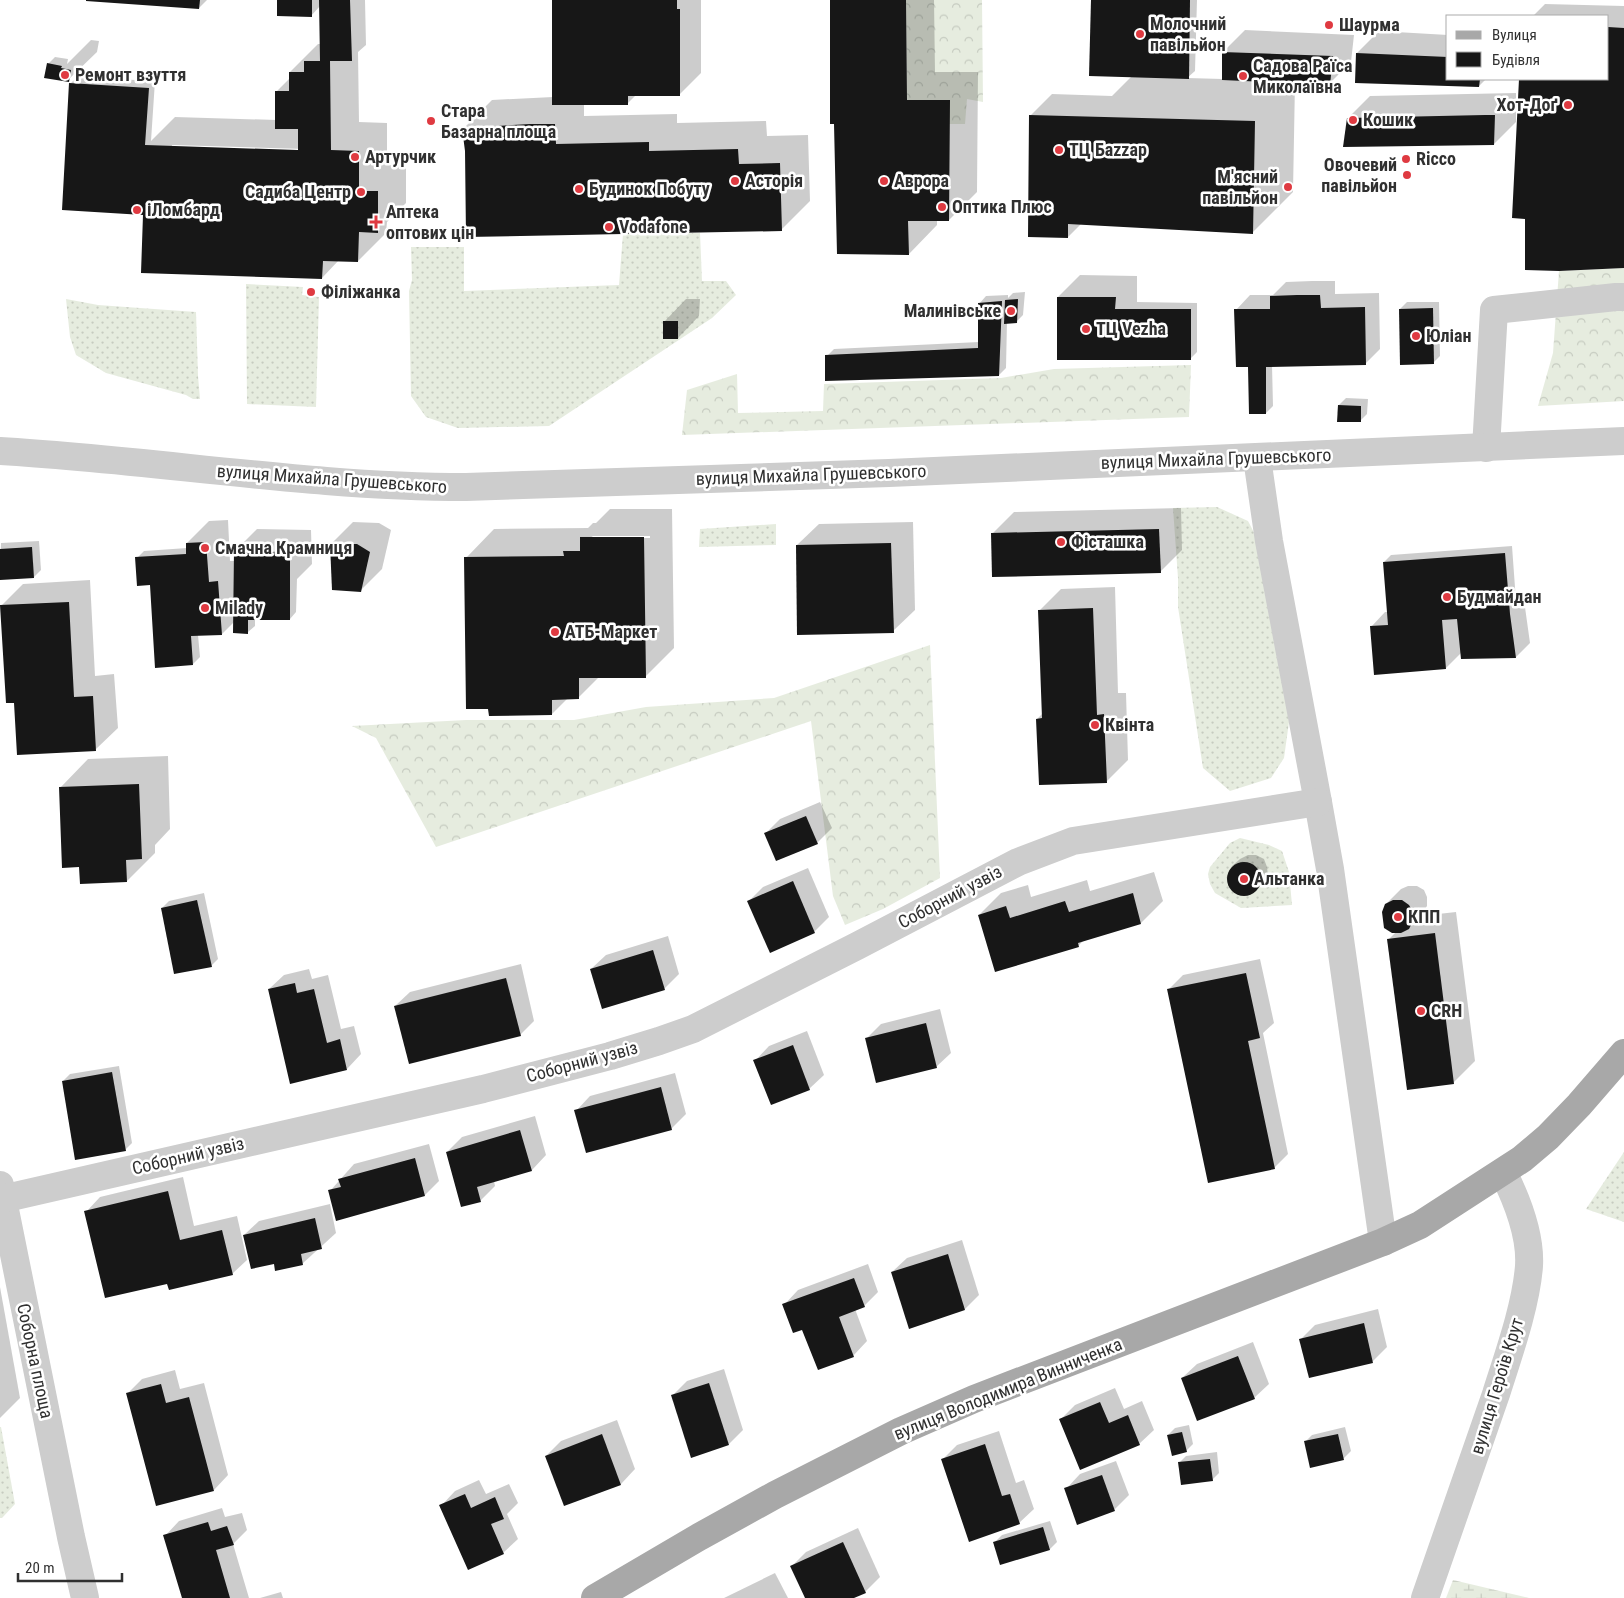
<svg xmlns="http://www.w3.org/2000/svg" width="1624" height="1598" viewBox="0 0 1624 1598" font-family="'Roboto Condensed',sans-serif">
	<defs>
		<pattern id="grass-dots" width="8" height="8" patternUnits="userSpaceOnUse" patternTransform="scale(1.25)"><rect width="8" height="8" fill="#e6ecdf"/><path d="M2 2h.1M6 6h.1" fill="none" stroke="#c6cbc0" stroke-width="1.8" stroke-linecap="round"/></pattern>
		<pattern id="forest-crowns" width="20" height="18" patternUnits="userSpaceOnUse" patternTransform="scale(1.25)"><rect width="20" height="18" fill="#e6ecdf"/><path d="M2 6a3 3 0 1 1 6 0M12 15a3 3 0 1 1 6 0" fill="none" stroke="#c6cbc0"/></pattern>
		<pattern id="wetland-marsh" width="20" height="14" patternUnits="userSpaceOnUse" patternTransform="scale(1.25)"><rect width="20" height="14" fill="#e6ecdf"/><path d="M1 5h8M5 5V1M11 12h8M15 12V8" fill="none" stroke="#c6cbc0"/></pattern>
	</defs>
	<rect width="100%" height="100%" fill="#fff"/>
	<!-- grass -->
	<g fill="url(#grass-dots)">
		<path d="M700 233 702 281H726L736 295 712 318 549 426 458 428 426 417 411 396 409 291 412 280 411 247H464V291L619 285 623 234Z"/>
		<path d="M246 284 303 287 302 295 319 297 316 407 247 404Z"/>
		<path d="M66 299 98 305 196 312 198 376 200 399H193L186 395 106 373 76 355 70 337Z"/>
		<path d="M1217 507 1248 521 1272 567 1289 722 1284 758 1271 778 1230 791 1203 768 1178 607V578L1173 508Z"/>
		<path d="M776 524V545L699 547 700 529Z"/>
		<path d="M1240 838 1269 845 1282 851 1289 872 1292 905 1241 908 1215 893 1210 884 1208 874 1210 867 1230 843Z"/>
		<path d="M1624 1152V1222L1586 1209Z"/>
		<path d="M0 1427H1L15 1504 2 1518H0Z"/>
	</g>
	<!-- forest -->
	<g fill="url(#forest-crowns)">
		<path d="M906 0H982L983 102 967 99 965 124H949L907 100Z"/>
		<path d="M1624 268V401L1538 406 1553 353 1559 271Z"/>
		<path d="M1191 365 1189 417 682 435 687 390 737 374 738 413 823 411 824 384 1001 378 1054 369Z"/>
		<path d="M930 645 940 878 883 909 845 925 833 896 811 721 436 847 376 738 352 726 466 720H574L646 707 774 698Z"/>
	</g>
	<!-- wetland -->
	<path fill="url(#wetland-marsh)" d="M1453 1580 1529 1598H1446Z"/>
	<!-- shadow -->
	<g fill="#0003" fill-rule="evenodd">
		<path d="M90 0H207L199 8Z"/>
		<path d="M279 0H365L366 45 358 52 359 122 387 123V163H406V203L387 222 386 233 358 261 339 260 322 278 144 213 70 84 77 77 155 81 151 141 175 117 277 120 276 92 290 78V72L318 44H321L320 6 311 16ZM172 145 304 149V152L172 147Z"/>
		<path d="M554 0H701V73L679 95H636L628 103H584V116L677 114V123L766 121 767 136 808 135 810 201 781 230 466 151 463 129 492 100 553 97Z"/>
		<path d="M831 0H934L935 72H978L977 192 949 220H937V225L909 254Z"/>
		<path d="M1093 0H1197L1195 71 1187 78 1223 79V52L1245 30 1354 35 1351 62 1329 84 1295 82 1293 192 1252 233 1081 224 1068 237 1030 116 1052 94 1112 96 1132 76Z"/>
		<path d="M1545 4 1624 6V267L1526 217H1514L1520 79H1608V16H1533Z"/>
		<path d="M1379 31 1448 35V79H1486L1479 86 1356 82 1357 53Z"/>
		<path d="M91 40 99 41 97 52 68 80 48 64 55 57 68 59 67 64Z"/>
		<path d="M1516 93V122L1494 144 1348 118 1370 96Z"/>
		<path d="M1080 275 1137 276V302L1197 303V352L1190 359 1058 297Z"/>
		<path d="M1312 281H1335V294L1379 293 1380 349 1366 363 1272 365 1273 406 1266 413 1249 367 1236 310 1250 295H1273L1286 282Z"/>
		<path d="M1025 292 1023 315 1016 322H1007L1006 368 999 375 827 356 834 349 979 342V304L986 296 1008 295V298L1013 293Z"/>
		<path d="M686 299H700L699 316 678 338 665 321Z"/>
		<path d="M1407 302H1439L1440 356 1433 363 1400 309Z"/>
		<path d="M1346 398 1368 399 1367 414 1360 421 1339 405Z"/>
		<path d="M1181 508 1182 550 1160 572 992 534 1014 512Z"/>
		<path d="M610 509H672L674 648 645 677H599L578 698H568L552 714 466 558 494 529 588 528 593 523H596ZM593 536H650V538H590Z"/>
		<path d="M228 520 230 561H235V551L257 529 311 530 312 564 297 579 296 612 290 619H255V626L248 632 235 621 222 634 198 635 200 657 193 664 137 558 144 551 187 548V543L209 521Z"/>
		<path d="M353 522 379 523 391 530 382 569 360 591 331 544Z"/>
		<path d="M913 522 915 610 893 631 797 545 819 524Z"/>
		<path d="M39 541 41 570 34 577 0 579 1 543Z"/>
		<path d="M1512 546 1516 601 1524 600 1530 643 1516 657 1462 652 1446 668 1371 627 1385 612H1388L1384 562 1391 555Z"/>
		<path d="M90 580 95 676 114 674 118 728 96 749 15 702 1 606 23 584Z"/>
		<path d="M1115 587 1118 693H1126L1128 760 1106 782 1037 719 1043 713 1039 611 1061 589Z"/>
		<path d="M168 756 170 829 155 845V853L127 881 80 866 60 788 88 759Z"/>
		<path d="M820 802 832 828 817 843 766 833 780 819Z"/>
		<path d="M1248 855H1256L1264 859 1267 867 1268 876 1263 883 1256 891 1248 895H1239L1232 890 1228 883V874L1232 866 1240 859Z"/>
		<path d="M808 868 829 917 814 932 749 901 763 887Z"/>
		<path d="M1154 872 1163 901 1141 923 1084 940 1078 946 979 915 1001 893 1028 885 1031 897 1087 880 1090 891Z"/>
		<path d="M1408 886H1417L1424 890 1427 897V906L1420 916 1456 912 1475 1061 1453 1083 1389 939 1396 932 1386 904 1401 889Z"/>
		<path d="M204 893 218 959 211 966 162 908 169 901Z"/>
		<path d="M668 936 679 974 664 989 591 969 606 955Z"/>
		<path d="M1260 959 1274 1023 1263 1033 1288 1154 1274 1168 1168 990 1183 975Z"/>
		<path d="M521 964 534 1021 520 1035 395 1006 410 992Z"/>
		<path d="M309 969 312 979 328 975 341 1029 354 1026 361 1054 347 1069 269 989 284 975Z"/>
		<path d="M940 1009 951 1053 936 1067 866 1039 881 1024Z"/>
		<path d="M807 1031 824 1075 809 1089 755 1061 769 1046Z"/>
		<path d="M119 1066 132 1143 125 1150 63 1081 70 1074Z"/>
		<path d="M675 1073 686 1114 671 1129 576 1111 590 1096Z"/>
		<path d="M535 1116 546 1155 532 1170 494 1181 495 1186 480 1201 447 1152 462 1137Z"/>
		<path d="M429 1144 439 1181 425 1195 330 1191 354 1164Z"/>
		<path d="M183 1177 194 1226 237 1216 247 1260 232 1274 168 1282 86 1212 100 1197Z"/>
		<path d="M330 1204 336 1233 302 1264 275 1262 244 1235 259 1221Z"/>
		<path d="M962 1240 979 1295 965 1309 910 1327 892 1272 907 1258Z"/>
		<path d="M868 1264 878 1292 864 1306 855 1309 867 1341 853 1356 803 1328 784 1305 798 1290Z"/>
		<path d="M0 1287 20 1398 0 1418Z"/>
		<path d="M1378 1309 1387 1347 1373 1361 1310 1377 1300 1340 1315 1325Z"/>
		<path d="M1253 1342 1269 1384 1254 1398 1182 1378 1197 1364Z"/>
		<path d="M724 1369 743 1430 729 1444 672 1396 687 1381Z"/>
		<path d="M175 1370 180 1389 204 1383 228 1475 214 1490 127 1394 142 1379Z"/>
		<path d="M1115 1388 1124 1409 1142 1401 1154 1430 1139 1444 1061 1419 1075 1405Z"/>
		<path d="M617 1420 635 1469 621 1484 565 1505 546 1456 561 1441Z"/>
		<path d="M1189 1425 1193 1444 1186 1451 1168 1435 1175 1428Z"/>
		<path d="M1345 1427 1351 1451 1344 1458 1311 1466 1305 1442 1312 1435Z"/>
		<path d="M999 1431 1016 1483 1024 1480 1034 1509 1019 1523 943 1459 957 1445Z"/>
		<path d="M1217 1452 1219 1473 1212 1480 1179 1463 1186 1456Z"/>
		<path d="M1116 1461 1129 1495 1114 1510 1066 1489 1080 1474Z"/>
		<path d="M479 1480 486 1494 509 1484 518 1503 507 1514 518 1539 503 1553 441 1506 455 1491Z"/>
		<path d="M222 1508 225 1517 242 1513 247 1530 233 1544 249 1598H183L165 1536 179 1521Z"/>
		<path d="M1050 1521 1057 1542 1050 1549 1001 1564 995 1542 1002 1535Z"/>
		<path d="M858 1528 880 1577 865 1592 851 1598H806L792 1566 806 1552Z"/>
		<path d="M775 1573 788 1598H724Z"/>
		<path d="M281 1592 283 1598H260Z"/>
	</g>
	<!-- building -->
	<g fill="#171717">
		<path d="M86 0H200L199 9 86 1Z"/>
		<path d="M277 0H312V17L277 16Z"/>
		<path d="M319 0H350L352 61H330L331 150 359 151V191H378V233L359 232 358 262 323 261 322 279 141 273 143 215 62 210 69 83 149 88 145 145 298 150V129H275V91H289V72H304V61H320Z"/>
		<path d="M552 0H677V9H680V96H628V105H552Z"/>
		<path d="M830 0H906L907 100H950L949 221H908L909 255 837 254 834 124H830Z"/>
		<path d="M1091 0H1190L1189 79 1089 76Z"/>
		<path d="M1608 27 1624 28V268L1559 271 1525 270V219L1512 218 1519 79H1608Z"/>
		<path d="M1222 52 1333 56 1330 85 1222 80Z"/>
		<path d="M1356 53 1448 57V79H1480L1479 87 1355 83Z"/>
		<path d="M47 63 62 66 61 68 71 70 69 82 44 78Z"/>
		<path d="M1029 115 1255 121 1253 234 1068 224V238L1028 237Z"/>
		<path d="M1485 115H1495L1494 145 1343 147 1347 118Z"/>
		<path d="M530 124H555L556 144 649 142V151L738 149 739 164 780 163 782 231 466 237 465 151 462 128Z"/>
		<path d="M1297 295H1320L1321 308 1365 307 1366 365 1266 367V414H1249L1248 367H1236L1234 309H1270V296Z"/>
		<path d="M1057 297H1116L1115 309H1191V360H1057Z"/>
		<path d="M1018 299 1017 323 1004 324 1005 300Z"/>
		<path d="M1002 301 999 376 825 381V355L978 348V303Z"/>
		<path d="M1433 308 1434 364 1400 365 1399 309Z"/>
		<rect x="663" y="321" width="15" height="18"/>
		<path d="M1338 405 1361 406V422H1337Z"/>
		<path d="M1159 529 1161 573 992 577 991 533Z"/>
		<path d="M580 537H644L646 678H579V699L552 700V715L489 716 488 709H466L464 557 564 556 563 551H580Z"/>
		<path d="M206 542 209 582 218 581 222 635 191 636 193 665 155 668 150 585 137 586 135 557 186 554V543Z"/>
		<path d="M891 543 894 633 797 635 796 545Z"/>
		<path d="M330 544H357L370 552 361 592 332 590Z"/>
		<path d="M32 547 34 578 0 580V549Z"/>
		<path d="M234 551 290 552V620H248V634L233 633Z"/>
		<path d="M1505 553 1510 614 1516 658 1461 659 1457 619 1442 620 1446 669 1374 675 1370 626 1388 625 1383 562Z"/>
		<path d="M69 602 74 697 93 696 96 751 17 755 14 703H6L0 605Z"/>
		<path d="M1093 608 1097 715 1104 714 1107 783 1039 785 1036 719 1042 718 1038 610Z"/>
		<path d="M139 784 142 859 126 860 127 882 80 884 79 867 62 868 59 787Z"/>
		<path d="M806 816 818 844 776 861 764 833Z"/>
		<circle cx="1244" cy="879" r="17"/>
		<path d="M793 881 815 933 770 953 747 901Z"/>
		<path d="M1133 893 1141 924 1078 943 1079 947 995 972 978 915 1006 906 1010 918 1065 901 1069 912Z"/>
		<path d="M197 900 212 967 174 974 161 908Z"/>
		<path d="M1393 900H1402L1409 905 1413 912V921L1409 929 1401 933H1392L1384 928 1382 912 1385 904Z"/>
		<path d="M1435 933 1454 1084 1407 1090 1387 939Z"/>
		<path d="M653 950 665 990 602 1009 590 969Z"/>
		<path d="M1246 973 1260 1038 1248 1041 1275 1169 1208 1183 1167 989Z"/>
		<path d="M506 978 521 1036 409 1064 394 1006Z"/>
		<path d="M295 983 297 993 314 989 327 1043 340 1039 347 1070 290 1084 268 989Z"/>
		<path d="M926 1023 937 1068 876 1083 865 1038Z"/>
		<path d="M793 1045 810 1090 771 1105 753 1060Z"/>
		<path d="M112 1072 126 1151 75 1160 62 1081Z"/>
		<path d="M661 1087 672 1130 586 1153 574 1110Z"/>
		<path d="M520 1130 532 1171 477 1187 481 1202 461 1207 446 1152Z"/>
		<path d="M415 1158 425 1196 336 1221 328 1190 341 1187 338 1179Z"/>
		<path d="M168 1191 180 1240 222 1230 233 1275 169 1290 167 1284 105 1298 84 1211Z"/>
		<path d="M315 1218 322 1249 301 1254 303 1265 275 1271 274 1264 251 1269 243 1235Z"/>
		<path d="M948 1254 965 1310 909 1329 891 1272Z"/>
		<path d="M854 1278 865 1307 839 1317 854 1357 818 1370 802 1330 793 1333 782 1304Z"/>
		<path d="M1364 1323 1373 1363 1309 1378 1299 1339Z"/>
		<path d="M1238 1356 1255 1399 1197 1421 1181 1378Z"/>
		<path d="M709 1383 729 1445 691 1458 671 1395Z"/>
		<path d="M161 1384 166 1403 189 1397 214 1491 156 1506 126 1393Z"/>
		<path d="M1100 1402 1109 1423 1128 1415 1140 1445 1080 1470 1059 1419Z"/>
		<path d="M1182 1432 1187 1452 1172 1456 1167 1435Z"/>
		<path d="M602 1434 621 1485 564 1506 545 1456Z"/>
		<path d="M1338 1434 1344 1460 1310 1468 1304 1441Z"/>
		<path d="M985 1444 1002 1496 1010 1494 1020 1524 969 1542 941 1459Z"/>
		<path d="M1210 1459 1213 1481 1181 1485 1178 1462Z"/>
		<path d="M1102 1475 1115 1511 1077 1525 1064 1488Z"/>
		<path d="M465 1494 471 1508 495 1497 504 1519 491 1524 504 1554 468 1570 439 1505Z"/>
		<path d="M208 1522 211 1531 227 1526 234 1545 216 1550 230 1598H182L163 1535Z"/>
		<path d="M1043 1527 1050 1550 1000 1565 993 1542Z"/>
		<path d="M843 1542 866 1593 854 1598H805L790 1566Z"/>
	</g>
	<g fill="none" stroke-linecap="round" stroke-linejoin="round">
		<!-- minor -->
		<g stroke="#cdcdcd" stroke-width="28">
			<path d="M1486 448 1494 310 1616 297H1624"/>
			<path d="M0 451C156 460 310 487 466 487L889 473 1624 441"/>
			<path d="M1257 458 1269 541 1318 802 1330 869 1383 1242"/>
			<path d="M0 1185 71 1537 85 1598"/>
			<path d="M2 1199 483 1089 610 1056 659 1041 693 1029 857 946 1018 862 1073 841 1318 802"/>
			<path d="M1425 1598C1449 1530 1473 1462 1496 1394 1508 1356 1526 1306 1529 1266 1531 1234 1517 1200 1503 1172"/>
		</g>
		<!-- major -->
		<path stroke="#a8a8a8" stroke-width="28" d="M595 1598 699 1537 775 1495 901 1431 974 1399 1383 1242 1420 1225 1522 1159 1548 1137 1579 1105 1624 1053"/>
	</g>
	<!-- markers -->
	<g fill="#df3a41" stroke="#fff" stroke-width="2">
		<circle cx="1329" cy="25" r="5"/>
		<circle cx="1140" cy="34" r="5"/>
		<circle cx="65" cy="75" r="5"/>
		<circle cx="1243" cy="76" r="5"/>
		<circle cx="1568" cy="105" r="5"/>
		<circle cx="1353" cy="120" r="5"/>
		<circle cx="431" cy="121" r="5"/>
		<circle cx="1059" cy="150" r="5"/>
		<circle cx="355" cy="157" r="5"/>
		<circle cx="1406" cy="159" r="5"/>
		<circle cx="1407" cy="175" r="5"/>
		<circle cx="735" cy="181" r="5"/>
		<circle cx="884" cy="181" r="5"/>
		<circle cx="1288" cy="187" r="5"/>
		<circle cx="579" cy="189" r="5"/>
		<circle cx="361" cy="192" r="5"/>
		<circle cx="942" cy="207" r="5"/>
		<circle cx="137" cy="210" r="5"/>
		<path d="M373.5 214.5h5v5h5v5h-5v5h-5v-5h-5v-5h5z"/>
		<circle cx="609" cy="227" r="5"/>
		<circle cx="311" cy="292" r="5"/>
		<circle cx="1011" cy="311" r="5"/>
		<circle cx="1086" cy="329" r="5"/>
		<circle cx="1416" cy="336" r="5"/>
		<circle cx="1061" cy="542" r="5"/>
		<circle cx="205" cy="548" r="5"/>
		<circle cx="1447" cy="597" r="5"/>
		<circle cx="205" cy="608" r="5"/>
		<circle cx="555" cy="632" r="5"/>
		<circle cx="1095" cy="725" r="5"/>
		<circle cx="1244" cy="879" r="5"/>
		<circle cx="1398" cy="917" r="5"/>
		<circle cx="1421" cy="1011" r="5"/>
	</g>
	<g text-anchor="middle" stroke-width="5" stroke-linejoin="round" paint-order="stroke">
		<!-- poi labels -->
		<g font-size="18" font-weight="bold" fill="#303030" stroke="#fff" text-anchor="start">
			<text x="1150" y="30">Молочний<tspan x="1150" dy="21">павільйон</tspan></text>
			<text x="1339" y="31">Шаурма</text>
			<text x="1253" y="72">Садова Раїса<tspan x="1253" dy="21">Миколаївна</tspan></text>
			<text x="75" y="81">Ремонт взуття</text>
			<text x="1558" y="111" text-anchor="end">Хот-Доґ</text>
			<text x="441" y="117">Стара<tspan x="441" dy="21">Базарна площа</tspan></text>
			<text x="1363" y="126">Кошик</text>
			<text x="1069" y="156">ТЦ Баzzар</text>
			<text x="365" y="163">Артурчик</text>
			<text x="1416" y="165">Ricco</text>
			<text x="1397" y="171" text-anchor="end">Овочевий<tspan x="1397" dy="21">павільйон</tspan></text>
			<text x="1278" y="183" text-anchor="end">М'ясний<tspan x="1278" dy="21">павільйон</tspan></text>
			<text x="745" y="187">Асторія</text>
			<text x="894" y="187">Аврора</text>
			<text x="589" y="195">Будинок Побуту</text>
			<text x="351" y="198" text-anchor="end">Садиба Центр</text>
			<text x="952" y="213">Оптика Плюс</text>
			<text x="147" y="216">іЛомбард</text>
			<text x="386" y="218">Аптека<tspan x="386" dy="21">оптових цін</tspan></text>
			<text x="619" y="233">Vodafone</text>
			<text x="321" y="298">Філіжанка</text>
			<text x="1001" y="317" text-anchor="end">Малинівське</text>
			<text x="1096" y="335">ТЦ Vezha</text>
			<text x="1426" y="342">Юліан</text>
			<text x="1071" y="548">Фісташка</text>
			<text x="215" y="554">Смачна Крамниця</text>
			<text x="1457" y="603">Будмайдан</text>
			<text x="215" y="614">Milady</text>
			<text x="565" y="638">АТБ-Маркет</text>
			<text x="1105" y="731">Квінта</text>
			<text x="1254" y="885">Альтанка</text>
			<text x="1408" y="923">КПП</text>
			<text x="1431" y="1017">CRH</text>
		</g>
		<!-- street labels -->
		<g font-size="18" fill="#303030" stroke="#fff">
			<text transform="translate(1216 459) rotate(-2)" y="6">вулиця Михайла Грушевського</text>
			<text transform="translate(811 475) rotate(-2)" y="6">вулиця Михайла Грушевського</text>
			<text transform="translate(332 479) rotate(4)" y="6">вулиця Михайла Грушевського</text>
			<text transform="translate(950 897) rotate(-28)" y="6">Соборний узвіз</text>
			<text transform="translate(582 1062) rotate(-15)" y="6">Соборний узвіз</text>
			<text transform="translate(188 1156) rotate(-13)" y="6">Соборний узвіз</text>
			<text transform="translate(35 1361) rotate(78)" y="6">Соборна площа</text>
			<text transform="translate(1497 1386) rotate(-73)" y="6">вулиця Героїв Крут</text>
			<text transform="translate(1008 1389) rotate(-22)" y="6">вулиця Володимира Винниченка</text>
		</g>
	</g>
	<!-- legend -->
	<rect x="1446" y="15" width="162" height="65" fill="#ffffff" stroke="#acacac"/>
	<rect x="1456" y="31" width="25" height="8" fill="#a8a8a8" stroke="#acacac"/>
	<text x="1492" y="40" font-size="15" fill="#303030">Вулиця</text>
	<rect x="1456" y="52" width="25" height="15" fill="#171717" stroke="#acacac"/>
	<text x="1492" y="65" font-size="15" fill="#303030">Будівля</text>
	<!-- scale -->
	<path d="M18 1573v8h104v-8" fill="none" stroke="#303030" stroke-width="2.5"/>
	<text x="25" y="1573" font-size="15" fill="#303030" stroke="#ffffff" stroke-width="4" paint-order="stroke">20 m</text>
</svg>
